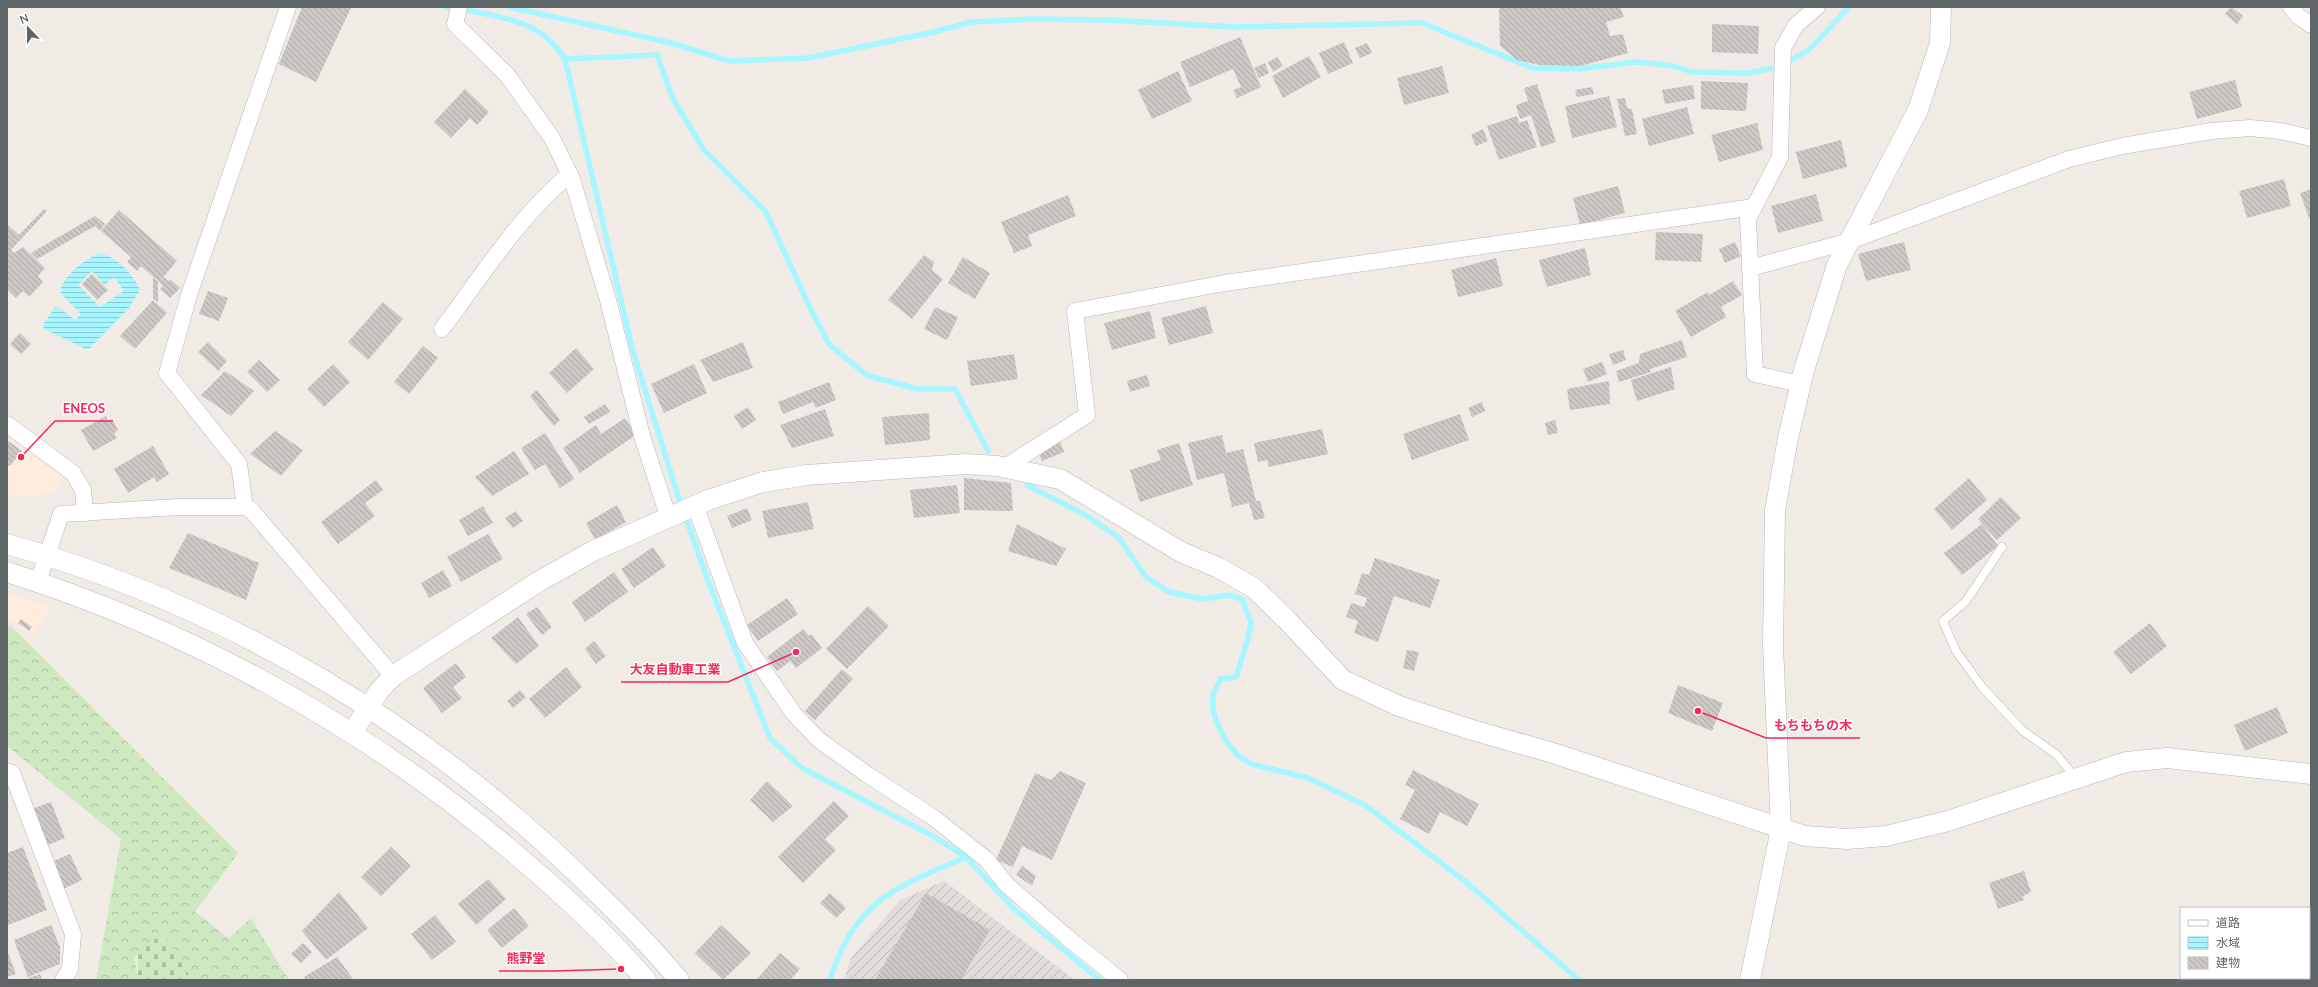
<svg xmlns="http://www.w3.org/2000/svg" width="2318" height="987" viewBox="0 0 2318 987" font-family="Lato,'Noto Sans JP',sans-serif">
	<defs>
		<pattern id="industrial-furrows" width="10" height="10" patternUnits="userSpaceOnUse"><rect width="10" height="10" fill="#e1ddda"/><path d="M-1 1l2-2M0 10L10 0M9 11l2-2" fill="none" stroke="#bab7b5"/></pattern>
		<pattern id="forest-crowns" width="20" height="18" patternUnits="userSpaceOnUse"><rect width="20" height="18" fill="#cee9c1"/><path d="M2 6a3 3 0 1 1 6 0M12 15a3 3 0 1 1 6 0" fill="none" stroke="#aac0a1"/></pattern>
		<pattern id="cemetery-stones" width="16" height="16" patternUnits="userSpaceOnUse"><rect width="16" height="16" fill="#cee9c1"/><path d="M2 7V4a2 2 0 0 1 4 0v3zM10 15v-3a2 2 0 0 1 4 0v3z" fill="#aac0a1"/></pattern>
		<pattern id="water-rules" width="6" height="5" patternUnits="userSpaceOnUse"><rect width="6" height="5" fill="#a7f5ff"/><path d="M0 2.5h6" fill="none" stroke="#8bcad2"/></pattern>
		<pattern id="building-back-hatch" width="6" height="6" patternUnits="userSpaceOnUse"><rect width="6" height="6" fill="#cec8c5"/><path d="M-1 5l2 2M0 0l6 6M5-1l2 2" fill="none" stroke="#aaa6a4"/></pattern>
	</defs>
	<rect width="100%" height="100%" fill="#f1ebe6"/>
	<!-- commercial -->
	<g fill="#ffecdc">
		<path d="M7 436 62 478 54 494 7 497Z"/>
		<path d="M7 593 51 608 31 635 13 621 7 623Z"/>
	</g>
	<!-- industrial -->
	<path fill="url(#industrial-furrows)" d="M944 881 1075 980H844L851 958 900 900Z"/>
	<!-- forest -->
	<path fill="url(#forest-crowns)" d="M10 625 238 853 195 912 229 938 251 918 289 980H181L161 945 134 957 139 980H96L121 839 7 746V626Z"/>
	<!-- cemetery -->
	<path fill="url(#cemetery-stones)" d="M164 935 192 980H138V947Z"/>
	<!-- water -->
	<path fill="url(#water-rules)" fill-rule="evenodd" d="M100 253C118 258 132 273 140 290L129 308 90 348 86 349 44 329 43 325 55 307 61 309 75 320 81 314 62 295 60 290C67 272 83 261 100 253ZM92 271 105 285 114 277 124 291 100 307 78 285Z"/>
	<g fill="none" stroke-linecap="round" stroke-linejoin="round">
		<!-- stream -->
		<g stroke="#a7f5ff" stroke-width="5.5">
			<path d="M445 7 451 8"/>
			<path d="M509 7 671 43 729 61 808 58 934 32 971 22 1033 19 1107 20 1235 27 1422 23 1533 68 1577 69 1638 62 1673 66 1692 72 1748 73 1773 68"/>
			<path d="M467 10C508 19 541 21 565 59L632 348 678 496 708 581 770 738 802 768 933 836 966 857 1014 909 1100 980"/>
			<path d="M565 59 657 55 673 99 704 150 766 212 810 308 829 344 866 375 917 389H955L988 451"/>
			<path d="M1788 62 1810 49 1849 7"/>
			<path d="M1027 485 1087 516 1119 538 1146 577 1169 592 1203 599 1228 595 1242 599 1251 623 1247 642 1236 677 1220 679 1213 695V709L1216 721 1226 741 1237 755 1251 764 1308 778 1365 805 1466 882 1579 980"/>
			<path d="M830 980C854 900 897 887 966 857"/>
		</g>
	</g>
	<!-- building -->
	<g fill="url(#building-back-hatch)">
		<path d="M302 7 351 8 316 82 279 64Z"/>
		<path d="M1499 7H1620L1624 17 1606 22 1610 36 1623 34 1628 53 1580 66 1539 65 1517 60 1500 46Z"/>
		<path d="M2231 7 2243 16 2237 24 2225 14Z"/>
		<path d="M1712 24 1759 26 1758 54 1712 52Z"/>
		<path d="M1240 37 1261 87 1237 98 1233 90 1241 87 1233 69 1190 87 1180 62Z"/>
		<path d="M1344 42 1353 63 1328 74 1319 53Z"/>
		<path d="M1367 43 1372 53 1360 58 1355 48Z"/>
		<path d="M1309 56 1321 77 1283 98 1272 76Z"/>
		<path d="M1277 57 1283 66 1273 72 1268 62Z"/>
		<path d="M1265 63 1269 73 1259 78 1254 68Z"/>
		<path d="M1442 66 1449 93 1404 105 1397 78Z"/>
		<path d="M1178 71 1192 101 1152 119 1138 90Z"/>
		<path d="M2235 80 2242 107 2197 119 2189 92Z"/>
		<path d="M1701 81 1748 83 1746 111 1701 109Z"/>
		<path d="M1537 84 1556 142 1541 147 1531 115 1520 119 1516 105 1528 101 1524 88Z"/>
		<path d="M1693 85 1695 99 1665 104 1662 90Z"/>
		<path d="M1592 87 1594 94 1577 97 1575 90Z"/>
		<path d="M465 89 489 112 477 125 470 118 451 138 434 122Z"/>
		<path d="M1609 96 1617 127 1572 138 1565 106Z"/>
		<path d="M1625 98 1627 108 1632 109 1637 134 1625 136 1617 99Z"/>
		<path d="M1687 107 1694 134 1649 146 1642 119Z"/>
		<path d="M1517 116 1519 123 1527 120 1537 147 1499 160 1487 126Z"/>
		<path d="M1757 123 1763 150 1719 162 1711 135Z"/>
		<path d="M1483 129 1488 141 1476 146 1471 135Z"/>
		<path d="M1841 140 1847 167 1803 179 1796 152Z"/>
		<path d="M2284 179 2291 206 2247 218 2239 191Z"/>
		<path d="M1618 186 1625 213 1580 225 1573 198Z"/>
		<path d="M2311 189V218H2309L2300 193Z"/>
		<path d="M1816 194 1823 221 1778 233 1771 206Z"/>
		<path d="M1068 195 1076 216 1028 235 1032 246 1014 253 1001 222Z"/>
		<path d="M44 209 47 211 11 250 14 253 23 247 45 268 38 276 43 282 29 297 23 291 16 298 7 289V227L8 225 19 235Z"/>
		<path d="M119 210 177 261 159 282 141 266 137 271 127 262 131 257 101 231Z"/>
		<path d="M95 216 105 224 100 231 95 226 37 259 31 253Z"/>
		<path d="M1656 232 1703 234 1701 262 1655 260Z"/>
		<path d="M1735 242 1741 256 1725 263 1719 249Z"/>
		<path d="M1904 242 1911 270 1866 281 1858 254Z"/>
		<path d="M1585 248 1591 275 1547 287 1539 260Z"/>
		<path d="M924 255 934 262 932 270 943 279 912 319 888 300Z"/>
		<path d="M963 257 990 273 975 299 948 283Z"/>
		<path d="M1496 258 1503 286 1458 297 1451 270Z"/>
		<path d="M92 274 108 290 97 300 82 284Z"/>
		<path d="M164 277 168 281 170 279 180 288 170 298 160 289 163 286 159 282Z"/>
		<path d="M153 278 158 282V302L153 298Z"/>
		<path d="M1733 281 1742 295 1721 307 1726 317 1691 337 1675 311 1708 292 1709 295Z"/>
		<path d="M208 291 228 298 219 321 199 314Z"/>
		<path d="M153 300 167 313 135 349 120 336Z"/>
		<path d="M383 302 403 319 368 360 348 342Z"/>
		<path d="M1206 306 1213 333 1169 345 1161 318Z"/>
		<path d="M935 307 958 317 947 340 924 329Z"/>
		<path d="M1150 311 1156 338 1112 350 1104 323Z"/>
		<path d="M20 333 31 344 21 354 10 344Z"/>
		<path d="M1682 340 1687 357 1650 369 1651 372 1619 382 1616 371 1639 363 1640 354Z"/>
		<path d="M208 342 227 361 218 371 198 352Z"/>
		<path d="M743 342 753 368 713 382 700 360Z"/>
		<path d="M423 346 438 358 409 394 394 382Z"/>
		<path d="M576 348 594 369 567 393 549 373Z"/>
		<path d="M1623 350 1626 360 1613 365 1609 354Z"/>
		<path d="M1014 354 1018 379 971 386 967 361Z"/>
		<path d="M259 360 280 380 267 392 247 372Z"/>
		<path d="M1602 362 1607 374 1588 382 1583 369Z"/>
		<path d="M333 364 350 382 324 407 307 389Z"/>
		<path d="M694 364 707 393 664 413 651 384Z"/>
		<path d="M1671 367 1675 389 1637 401 1631 380Z"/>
		<path d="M225 371 254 391 231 416 201 395Z"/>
		<path d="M1147 375 1150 386 1130 392 1127 381Z"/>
		<path d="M1609 381 1610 404 1570 410 1567 389Z"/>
		<path d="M829 382 836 400 816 408 813 402 783 414 778 402Z"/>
		<path d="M537 390 560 420 554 426 530 396Z"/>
		<path d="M1482 402 1485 411 1472 417 1468 408Z"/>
		<path d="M605 404 610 412 589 424 584 417Z"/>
		<path d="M748 407 756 420 742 429 734 416Z"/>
		<path d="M825 409 834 436 792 448 780 425Z"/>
		<path d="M929 413 930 440 885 445 882 417Z"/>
		<path d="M1460 414 1469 440 1412 460 1403 434Z"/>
		<path d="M106 416 108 421 112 419 118 430 114 433 117 438 93 451 81 430Z"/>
		<path d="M625 418 636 435 580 473 563 448 596 425 601 434Z"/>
		<path d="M1555 420 1558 433 1548 435 1545 423Z"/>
		<path d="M1322 429 1328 454 1269 467 1267 460 1258 462 1254 443Z"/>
		<path d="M275 431 303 450 281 476 250 454Z"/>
		<path d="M545 433 574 479 560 488 545 464 535 470 521 448Z"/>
		<path d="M1222 435 1226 453 1243 449 1256 501H1260L1265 518 1254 520 1249 503 1232 507 1224 473 1197 480 1188 443Z"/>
		<path d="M7 440 22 451 10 466 7 464Z"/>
		<path d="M1060 442 1064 452 1042 461 1038 452Z"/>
		<path d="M1179 443 1193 485 1140 502 1130 470 1161 460 1157 450Z"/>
		<path d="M153 446 169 474 157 482 154 477 128 493 114 469Z"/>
		<path d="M514 451 529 474 492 496 475 477Z"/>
		<path d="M964 478 1011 483 1013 511 964 510Z"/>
		<path d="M1969 478 1987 500 1952 530 1934 509Z"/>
		<path d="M376 480 383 490 365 503 375 516 338 544 321 522Z"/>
		<path d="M957 485 960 513 914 518 910 490Z"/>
		<path d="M2001 497 2021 518 1997 540 1978 519Z"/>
		<path d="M808 502 814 529 768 538 762 511Z"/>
		<path d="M617 505 626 522 595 540 586 523Z"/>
		<path d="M483 506 493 523 468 536 459 520Z"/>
		<path d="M747 508 752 520 732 528 727 516Z"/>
		<path d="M516 511 523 521 513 528 505 518Z"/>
		<path d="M1017 524 1066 549 1056 566 1008 551Z"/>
		<path d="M1982 524 1998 546 1962 575 1944 553Z"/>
		<path d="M188 533 259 563 246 600 169 568Z"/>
		<path d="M488 534 503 559 461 582 447 557Z"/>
		<path d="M653 547 666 566 634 588 621 569Z"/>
		<path d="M1375 558 1440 580 1430 608 1394 596 1378 642 1354 633 1358 621 1346 617 1351 603 1364 607 1367 598 1355 594 1362 573 1369 575Z"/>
		<path d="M443 570 452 586 429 598 421 583Z"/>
		<path d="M614 572 628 592 585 622 572 602Z"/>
		<path d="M787 598 798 614 758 641 747 625Z"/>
		<path d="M868 606 889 626 847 669 826 649Z"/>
		<path d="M537 607 552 627 542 635 526 614Z"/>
		<path d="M518 617 539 646 516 664 491 638Z"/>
		<path d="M21 619 32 627 29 631 18 623Z"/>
		<path d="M2150 623 2167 646 2131 674 2113 652Z"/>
		<path d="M803 629 809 636 811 634 822 648 796 668 790 661 777 671 767 657Z"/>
		<path d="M594 641 606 656 596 664 585 649Z"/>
		<path d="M1407 650 1419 652 1414 671 1403 668Z"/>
		<path d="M456 663 466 677 453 687 462 698 442 713 423 688Z"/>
		<path d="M566 667 582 687 545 718 529 699Z"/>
		<path d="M842 669 853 679 815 720 805 711Z"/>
		<path d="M1678 685 1723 703 1712 731 1668 713Z"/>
		<path d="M520 690 526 697 513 708 507 701Z"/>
		<path d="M2277 707 2288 733 2245 751 2234 725Z"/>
		<path d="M1413 770 1479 804 1467 826 1440 812 1429 834 1400 819 1415 790 1405 785Z"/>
		<path d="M1060 771 1086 783 1052 860 1022 846 1013 867 996 860 1035 773 1051 780Z"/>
		<path d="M767 781 793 806 773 822 750 800Z"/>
		<path d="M834 801 849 816 825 839 836 850 803 883 778 857Z"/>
		<path d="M51 802 65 838 43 847 29 810Z"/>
		<path d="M23 847 47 910 8 925 7 853Z"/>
		<path d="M391 847 411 866 381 896 361 877Z"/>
		<path d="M70 854 82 880 61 890 49 863Z"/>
		<path d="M1022 866 1036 876 1032 886 1016 875Z"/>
		<path d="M2024 871 2031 892 2023 896 2024 900 1998 909 1989 883Z"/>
		<path d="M488 879 506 899 476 925 458 904Z"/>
		<path d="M339 892 368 928 326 960 302 931Z"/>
		<path d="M830 893 846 908 836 918 820 903Z"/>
		<path d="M926 893 990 930 961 980H875Z"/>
		<path d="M514 908 529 926 502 948 487 930Z"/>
		<path d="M435 915 456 942 432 960 411 934Z"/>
		<path d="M51 925 60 947V964L28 977 14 940Z"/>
		<path d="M721 925 751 953 723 980 695 953Z"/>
		<path d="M303 943 312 952 301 963 291 954Z"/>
		<path d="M7 950 16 974 7 977Z"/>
		<path d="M780 953 800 969 790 980H756Z"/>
		<path d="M337 957 354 980H306L304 977Z"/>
		<path d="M40 974 42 980H24Z"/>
	</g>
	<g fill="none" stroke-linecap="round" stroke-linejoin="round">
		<!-- service casing -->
		<g stroke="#b3b9bb" stroke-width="9">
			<path id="service" d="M2002 547 1966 601 1943 621 1956 651 1982 687 2023 731 2056 754 2076 778"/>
		</g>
		<!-- minor casing -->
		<g stroke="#b3b9bb" stroke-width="17">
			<g id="minor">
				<path d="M459 7 455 24 507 75 552 138 572 179 608 300 642 436 668 516"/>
				<path d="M2291 7 2298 16 2311 25"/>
				<path d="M1750 268 1850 241 2069 159 2122 146 2212 131 2250 128 2280 131 2311 138"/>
				<path d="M442 329C482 276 518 217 570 174"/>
				<path d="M1800 384 1755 374 1748 219 1780 157 1783 48 1796 25 1817 7"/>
				<path d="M7 424 73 473 83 490 85 513"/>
				<path d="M1005 467 1087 415 1075 311 1225 283 1754 207"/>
				<path d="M695 505 745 643 794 714 819 740 868 775 934 818 987 860 1007 885 1067 937 1120 980"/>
				<path d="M245 507 239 464 167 373 189 295 288 7"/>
				<path d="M38 582 61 514 178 507H245L251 510 393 676"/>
				<path d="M7 771 12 773 73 934 70 969 63 980"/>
			</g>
		</g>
		<!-- tertiary casing -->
		<g stroke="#b3b9bb" stroke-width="21">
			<g id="tertiary">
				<path d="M7 544C229 606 435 730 598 894 626 921 654 950 679 980"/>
				<path d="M7 572C190 630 360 724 507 847 556 888 604 931 646 980"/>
				<path d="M352 733 379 691 393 676 538 582 593 551 708 500 763 482 807 475 966 464 997 466 1060 479 1181 552 1219 568 1254 588 1286 619 1343 680 1399 706 1469 729 1553 753 1805 836 1847 839 1886 836 1948 821 2126 762 2167 758 2311 774"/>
				<path d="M1750 980 1781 829 1773 645 1775 510 1788 438 1804 370 1837 265 1918 110 1940 43 1941 7"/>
			</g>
		</g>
		<!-- service -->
		<use href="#service" stroke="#fff" stroke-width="8"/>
		<!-- minor -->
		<use href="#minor" stroke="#fff" stroke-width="16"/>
		<!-- tertiary -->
		<use href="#tertiary" stroke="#fff" stroke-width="20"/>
	</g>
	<!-- callouts -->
	<path fill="none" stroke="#f5285a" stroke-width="1.5" d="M21 457L55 421H113M796 652L728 682H621M1698 711L1766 738H1860M621 969L554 971H499"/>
	<g fill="#f5285a" stroke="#fff" stroke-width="1.5">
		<circle cx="21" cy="457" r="4"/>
		<circle cx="796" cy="652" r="4"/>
		<circle cx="1698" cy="711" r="4"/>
		<circle cx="621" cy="969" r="4"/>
	</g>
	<g font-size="13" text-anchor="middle" font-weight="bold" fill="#f5285a" stroke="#fff" stroke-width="3" stroke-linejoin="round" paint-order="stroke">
		<text x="84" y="413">ENEOS</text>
		<text x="675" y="674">大友自動車工業</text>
		<text x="1813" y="730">もちもちの木</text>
		<text x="526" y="963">熊野堂</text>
	</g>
	<!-- border -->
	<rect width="2318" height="987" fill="none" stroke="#5d6567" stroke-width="16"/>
	<!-- legend -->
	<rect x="2180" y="907" width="130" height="72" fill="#ffffff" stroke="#bec1c2"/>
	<rect x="2188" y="920" width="20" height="6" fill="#ffffff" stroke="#bec1c2"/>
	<text x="2216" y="927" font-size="12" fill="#5d6567">道路</text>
	<rect x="2188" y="937" width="20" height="12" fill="url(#water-rules)" stroke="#bec1c2"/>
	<text x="2216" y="947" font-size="12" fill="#5d6567">水域</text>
	<rect x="2188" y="957" width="20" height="12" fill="url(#building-back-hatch)" stroke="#bec1c2"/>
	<text x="2216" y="967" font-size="12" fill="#5d6567">建物</text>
	<!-- north arrow -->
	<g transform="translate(28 28) rotate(338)" stroke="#ffffff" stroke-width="3" paint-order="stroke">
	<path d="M0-3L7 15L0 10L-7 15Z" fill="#5d6567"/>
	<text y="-6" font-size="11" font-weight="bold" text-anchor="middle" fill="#5d6567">N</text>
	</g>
</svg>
